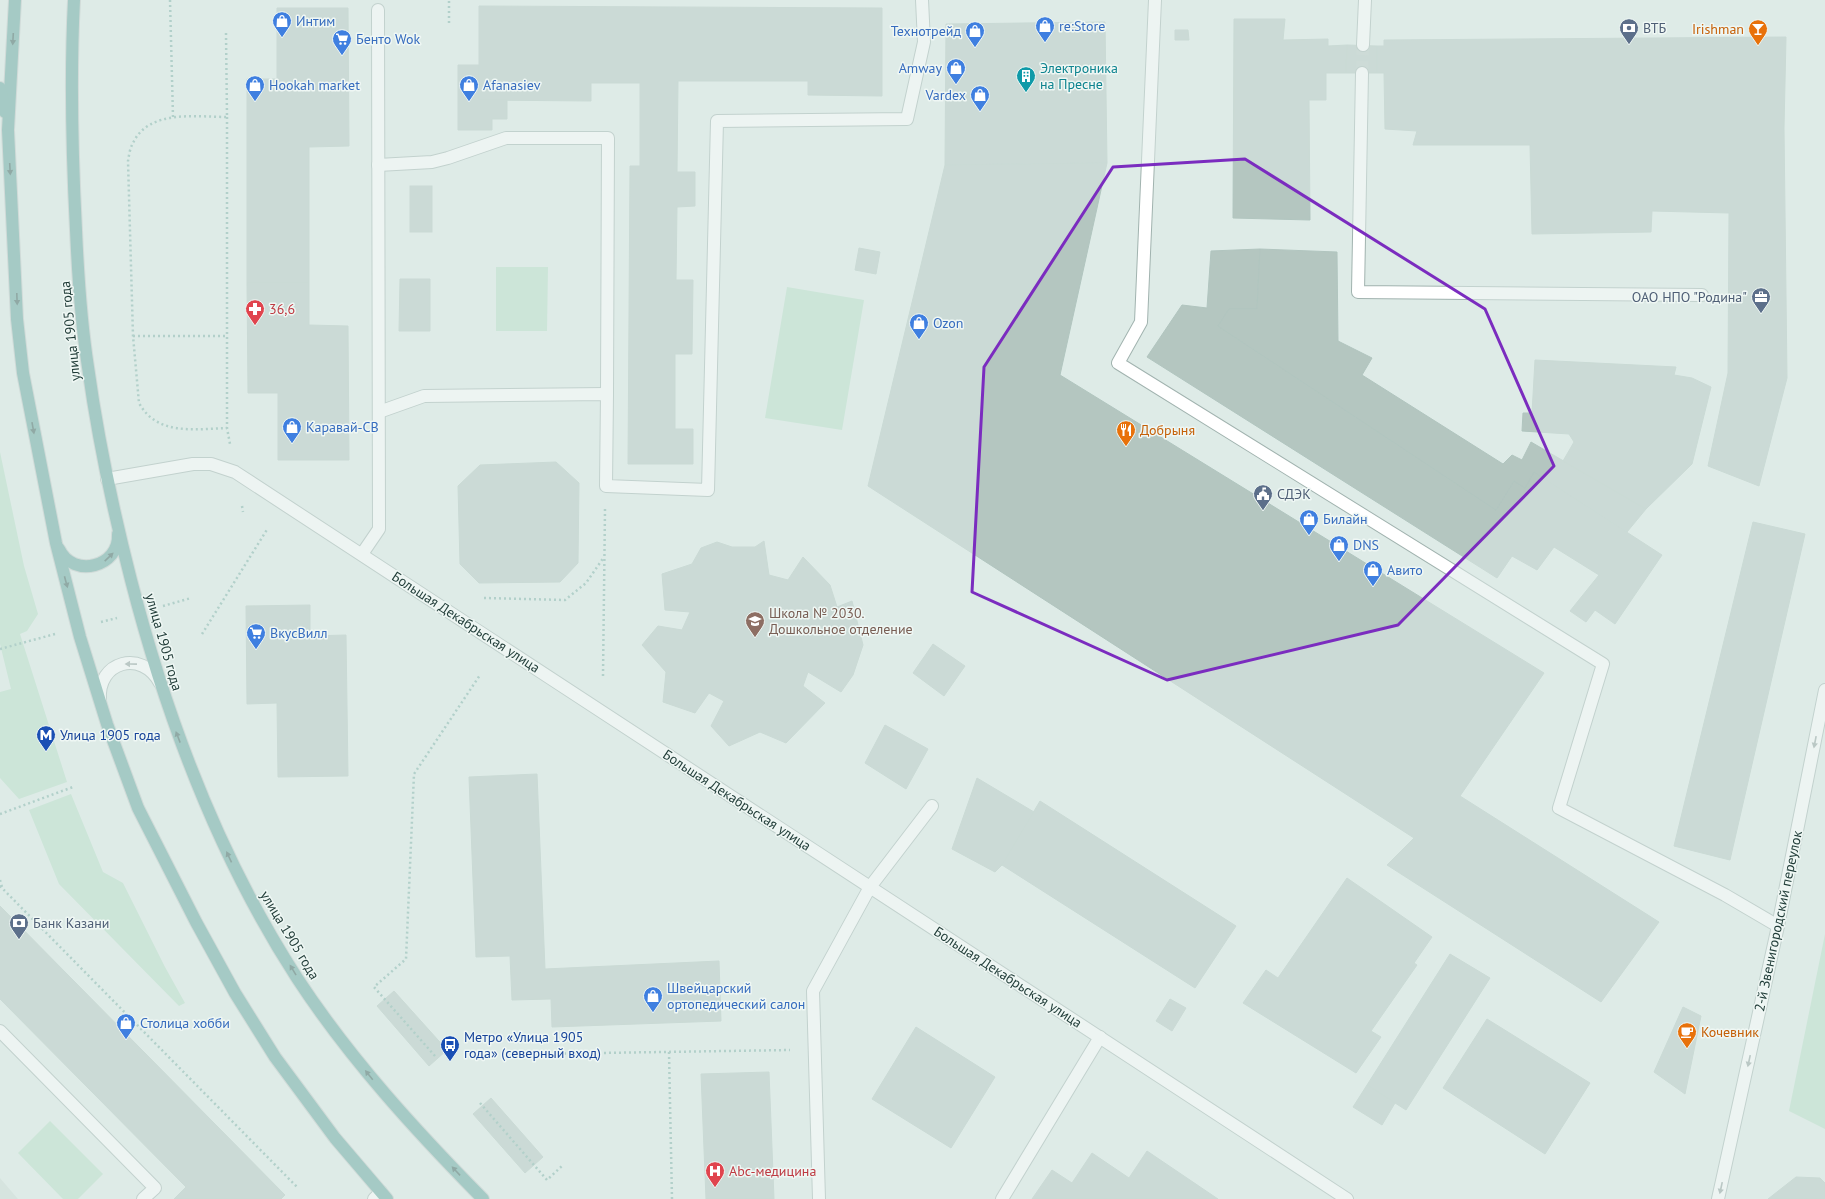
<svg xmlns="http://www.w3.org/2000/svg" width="1825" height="1199" viewBox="0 0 1825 1199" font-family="'PT Sans',sans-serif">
	<rect width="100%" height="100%" fill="#deebe7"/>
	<!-- built -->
	<path fill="#cddbd6" d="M0 1178 18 1199H0Z"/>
	<!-- green -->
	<g fill="#b6dec6">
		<path d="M496 267H548L547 331H496Z"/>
		<path d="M787 287 864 300 842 430 765 418Z"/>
		<path d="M0 452 24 566 38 614 27 631 20 634 67 782 19 799 0 778V692L11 689 0 644Z"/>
		<path d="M71 794 103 872 123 883 165 967 185 1003 179 1006 59 884 29 810Z"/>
		<path d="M1825 934V1129L1789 1111Z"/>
		<path d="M50 1121 103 1174 78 1199H63L18 1153Z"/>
	</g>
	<!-- building -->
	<g fill="#b4c6c0" stroke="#b1c5bf">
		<path d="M479 6 882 8V96L808 95V81H678L677 172H695V206L677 207 676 280H693L692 354H675V429H693V464H628L630 166H640V83H591V101L479 100Z"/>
		<path d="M277 8H348L349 146 309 147V283H247V79H277Z"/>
		<path d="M1234 19H1285L1283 40 1328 39V46L1347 45 1346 73H1326V100H1309L1310 220 1233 218Z"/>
		<path d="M1105 22 1107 163 945 165 946 24Z"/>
		<path d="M1175 30H1188L1189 40H1175Z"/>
		<path d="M1786 37 1784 128 1787 378 1759 486 1708 466 1728 373 1729 213 1652 211 1651 232 1532 234 1530 145H1413L1417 131 1385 129 1384 73H1377V46H1384V40Z"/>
		<path d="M1347 45 1377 46V73H1346Z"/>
		<path d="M458 65H479V100H507V119H492V130H458Z"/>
		<path d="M1107 163 1060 375 1544 673 1460 796 1659 922 1601 1002 1387 865 1414 838 868 486 945 165Z"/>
		<rect x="410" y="186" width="22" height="46"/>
		<path d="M859 248 880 252 876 274 855 270Z"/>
		<path d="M1260 249 1257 309H1229L1218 326 1496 510 1514 481 1525 488 1534 472 1662 555 1615 624 1595 610 1586 622 1570 611 1599 575 1554 547 1537 570 1512 556 1497 578 1147 357 1182 305 1207 308 1211 251Z"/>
		<path d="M1260 249 1337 252 1338 341 1372 358 1362 375 1503 464 1512 455 1522 460 1531 442 1646 509 1627 532 1534 472 1525 488 1514 481 1496 510 1218 326 1229 309H1257Z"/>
		<path d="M400 279H430V331H399Z"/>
		<path d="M247 283H309V325L348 326 349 460H278V393H248Z"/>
		<path d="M1535 360 1676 367 1674 375 1692 378 1711 387 1692 464 1646 509 1563 461 1574 442 1569 434 1522 431 1523 413H1532Z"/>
		<path d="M556 462 579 483 578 563 560 582 479 583 460 564 458 486 480 465Z"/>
		<path d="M1753 522 1805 534 1730 860 1674 846Z"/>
		<path d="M764 541 769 575 788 580 803 557 830 585 837 607 852 601 863 645 853 675 841 692 808 672 803 686 825 703 786 743 760 732 729 746 711 726 724 701 709 693 695 713 663 702 666 672 642 645 658 626 682 630 690 612 665 610 662 574 692 564 701 548 717 542 732 547H755Z"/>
		<path d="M310 605V636L346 635 348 776 278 777 277 703 247 704 246 606Z"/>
		<path d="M933 644 965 666 944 696 913 673Z"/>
		<path d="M885 725 928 749 906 789 865 763Z"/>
		<path d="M537 774 545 969 719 961 721 1021 552 1027 551 999 512 1000 510 956 476 957 469 777Z"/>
		<path d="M977 778 1034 812 1002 865 995 872 952 849Z"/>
		<path d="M1040 801 1236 926 1195 988 1002 865Z"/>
		<path d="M1347 878 1432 937 1414 963 1417 965 1371 1031 1381 1037 1356 1073 1243 1003 1266 970 1278 978Z"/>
		<path d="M0 906 285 1195 281 1199H174L186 1187 0 999Z"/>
		<path d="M1450 954 1490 978 1406 1110 1367 1085Z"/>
		<path d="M394 991 447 1050 429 1066 377 1006Z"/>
		<path d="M1170 999 1186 1008 1172 1031 1156 1021Z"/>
		<path d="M1683 1007 1701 1016 1685 1094 1654 1072Z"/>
		<path d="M1487 1019 1590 1083 1545 1154 1443 1088Z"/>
		<path d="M916 1027 995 1077 951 1148 872 1099Z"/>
		<path d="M769 1072 774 1199H706L701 1074Z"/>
		<path d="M1367 1085 1395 1103 1382 1125 1353 1107Z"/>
		<path d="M491 1098 543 1157 525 1173 473 1114Z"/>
		<path d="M1147 1151 1218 1199H1032L1052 1170 1072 1183 1092 1153 1129 1178Z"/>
		<path d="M1796 1177 1820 1178 1825 1183V1199H1768Z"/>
	</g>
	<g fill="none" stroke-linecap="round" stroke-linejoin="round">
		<!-- minor-tunnel -->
		<path stroke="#b8c8c4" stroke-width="12" stroke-dasharray="12 6" stroke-linecap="butt" d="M1362 73 1363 45"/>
		<!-- minor casing -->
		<g stroke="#a1b3af" stroke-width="14">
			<g id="minor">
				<path d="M1155 0 1141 322 1118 363 1603 664 1559 808 1725 895 1778 926"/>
				<path d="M1363 45 1365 0"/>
				<path d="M1362 73 1358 292 1702 295"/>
				<path d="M378 165 432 162 448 158 506 138H608L607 394"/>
				<path d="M379 412 424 396 607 394 606 486 708 490 717 121 907 119 924 42 922 0"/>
				<path d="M107 479 193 464H211L235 472 1347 1199"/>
				<path d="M362 554 379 529 378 10"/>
				<path d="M100 700C97 661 142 649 160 683"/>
				<path d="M0 1031 155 1188 143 1199"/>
				<path d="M374 1199 381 1192"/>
				<path d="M819 1199 813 991 870 887 932 806"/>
				<path d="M1002 1199 1100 1037"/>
				<path d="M1718 1199 1778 926 1825 690"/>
			</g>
		</g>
		<!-- major casing -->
		<g stroke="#c0c8c7" stroke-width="14">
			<g id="major">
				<path d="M15 0 8 130 17 319 23 373 56 543 80 637 107 724 138 808 196 922 235 993 275 1057 335 1138 387 1199"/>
				<path d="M74 0C70 77 72 153 76 230 78 276 81 322 88 367 98 439 113 510 131 580 167 720 218 856 297 978 350 1059 416 1131 483 1199"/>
				<path d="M0 88 5 112"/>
				<path d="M59 549C73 579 120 567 118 534"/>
			</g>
		</g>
		<!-- path -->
		<g stroke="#7db0a7" stroke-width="2.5" stroke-dasharray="2 3" stroke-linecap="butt">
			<path d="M170 0 173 117"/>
			<path d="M449 23V0"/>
			<path d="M226 33 227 117C196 117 149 109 133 143 130 148 129 155 128 161L133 336 139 403C157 436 195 429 227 428"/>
			<path d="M227 117V428L230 444"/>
			<path d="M133 336H227"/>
			<path d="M242 506 243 512"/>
			<path d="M484 598 565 600 586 583 604 557"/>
			<path d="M163 606 191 598"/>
			<path d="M101 622 117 618"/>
			<path d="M202 634 268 528"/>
			<path d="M0 649 55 634"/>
			<path d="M603 676 605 509"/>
			<path d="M0 814 73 787"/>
			<path d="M0 880 2 887"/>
			<path d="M0 886 298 1188"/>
			<path d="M669 1052 672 1199"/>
			<path d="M534 1054 790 1050"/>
			<path d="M435 1056 374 987 406 959 414 774 480 675"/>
			<path d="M480 1103 547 1180 563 1165"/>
		</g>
		<!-- minor -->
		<use href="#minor" stroke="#fff" stroke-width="12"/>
		<!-- major -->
		<use href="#major" stroke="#60a39b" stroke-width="12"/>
	</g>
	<!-- one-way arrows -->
	<defs><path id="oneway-solid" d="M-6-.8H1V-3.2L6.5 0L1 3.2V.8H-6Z"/></defs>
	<g fill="#325a55">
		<use href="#oneway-solid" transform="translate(13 39) rotate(93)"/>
		<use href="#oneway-solid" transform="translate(10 169) rotate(87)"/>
		<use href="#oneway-solid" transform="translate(17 299) rotate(88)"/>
		<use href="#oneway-solid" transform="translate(33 428) rotate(80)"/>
		<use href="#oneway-solid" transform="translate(109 557) rotate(-44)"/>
		<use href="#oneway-solid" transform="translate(66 582) rotate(75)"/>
		<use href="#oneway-solid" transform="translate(178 737) rotate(-111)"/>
		<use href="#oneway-solid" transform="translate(229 857) rotate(-115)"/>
		<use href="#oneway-solid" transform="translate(293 970) rotate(-121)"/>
		<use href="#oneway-solid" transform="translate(369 1075) rotate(-129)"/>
		<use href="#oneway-solid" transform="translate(456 1171) rotate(-133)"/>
	</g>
	<g fill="#8f9d9b">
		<use href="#oneway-solid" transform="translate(131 664) rotate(-179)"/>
		<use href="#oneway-solid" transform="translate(1815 742) rotate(101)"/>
		<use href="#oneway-solid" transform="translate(1749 1061) rotate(102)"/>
		<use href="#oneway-solid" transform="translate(1721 1188) rotate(102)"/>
	</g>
	<!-- marked area -->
	<path d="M0 0H1825V1199H0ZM1245 159 1485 309 1554 466 1398 625 1167 680 972 592 984 367 1113 167Z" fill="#deebe7" fill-opacity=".55" fill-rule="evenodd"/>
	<path fill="none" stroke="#7b2cbf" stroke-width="3" stroke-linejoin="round" d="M1245 159 1485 309 1554 466 1398 625 1167 680 972 592 984 367 1113 167Z"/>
	<!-- icons -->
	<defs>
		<g id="shop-pin" transform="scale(1)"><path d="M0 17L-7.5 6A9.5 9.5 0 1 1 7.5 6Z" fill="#3f7fe0" stroke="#eff7f4"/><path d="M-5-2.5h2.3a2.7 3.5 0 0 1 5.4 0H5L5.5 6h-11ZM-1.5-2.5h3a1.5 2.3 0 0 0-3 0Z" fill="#fff"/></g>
		<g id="bank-pin" transform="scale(1)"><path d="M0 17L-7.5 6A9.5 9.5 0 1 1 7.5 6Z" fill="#5c6f8a" stroke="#eff7f4"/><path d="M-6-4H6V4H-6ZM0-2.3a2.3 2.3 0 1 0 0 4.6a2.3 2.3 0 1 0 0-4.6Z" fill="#fff"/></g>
		<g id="bar-pin" transform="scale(1)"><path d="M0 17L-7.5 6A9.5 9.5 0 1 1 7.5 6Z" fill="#e8710a" stroke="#eff7f4"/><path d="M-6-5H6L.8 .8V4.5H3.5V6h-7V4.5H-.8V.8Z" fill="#fff"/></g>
		<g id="supermarket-pin" transform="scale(1)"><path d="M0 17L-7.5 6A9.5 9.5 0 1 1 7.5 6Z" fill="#3f7fe0" stroke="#eff7f4"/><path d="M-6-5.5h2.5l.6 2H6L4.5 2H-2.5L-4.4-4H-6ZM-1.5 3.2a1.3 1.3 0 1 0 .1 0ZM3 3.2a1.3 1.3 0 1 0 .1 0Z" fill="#fff"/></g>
		<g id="building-pin" transform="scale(1)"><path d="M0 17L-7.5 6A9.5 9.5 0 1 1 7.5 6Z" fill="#0f9aa8" stroke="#eff7f4"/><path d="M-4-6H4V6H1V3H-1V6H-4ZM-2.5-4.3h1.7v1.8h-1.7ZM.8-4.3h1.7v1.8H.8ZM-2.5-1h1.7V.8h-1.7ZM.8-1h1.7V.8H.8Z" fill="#fff"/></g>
		<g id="office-pin" transform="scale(1)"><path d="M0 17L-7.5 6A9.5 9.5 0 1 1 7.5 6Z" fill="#5c6f8a" stroke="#eff7f4"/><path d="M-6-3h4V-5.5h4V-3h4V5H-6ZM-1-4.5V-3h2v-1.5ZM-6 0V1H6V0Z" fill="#fff"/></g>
		<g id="pharmacy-pin" transform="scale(1)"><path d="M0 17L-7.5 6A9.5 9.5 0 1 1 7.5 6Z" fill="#e0444e" stroke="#eff7f4"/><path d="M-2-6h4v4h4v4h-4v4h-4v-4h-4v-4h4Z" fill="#fff"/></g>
		<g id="restaurant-pin" transform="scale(1)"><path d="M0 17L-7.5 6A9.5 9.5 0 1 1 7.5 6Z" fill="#e8710a" stroke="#eff7f4"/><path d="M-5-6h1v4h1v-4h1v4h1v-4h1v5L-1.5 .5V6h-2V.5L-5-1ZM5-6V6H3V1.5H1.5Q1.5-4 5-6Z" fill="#fff"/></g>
		<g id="civic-pin" transform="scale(1)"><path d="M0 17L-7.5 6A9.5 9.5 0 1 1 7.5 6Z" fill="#5c6f8a" stroke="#eff7f4"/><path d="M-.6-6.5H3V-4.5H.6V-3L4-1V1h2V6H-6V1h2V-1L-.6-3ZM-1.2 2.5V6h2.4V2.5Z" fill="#fff"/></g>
		<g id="school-pin" transform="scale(1)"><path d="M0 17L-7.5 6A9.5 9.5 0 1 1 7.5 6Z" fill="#8d6e63" stroke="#eff7f4"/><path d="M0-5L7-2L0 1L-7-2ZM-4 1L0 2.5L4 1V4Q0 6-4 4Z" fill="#fff"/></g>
		<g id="metro-pin" transform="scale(1)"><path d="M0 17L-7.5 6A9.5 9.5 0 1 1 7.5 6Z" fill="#1a4fb4" stroke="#eff7f4"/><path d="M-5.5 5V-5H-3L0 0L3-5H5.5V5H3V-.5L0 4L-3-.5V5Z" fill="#fff"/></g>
		<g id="cafe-pin" transform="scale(1)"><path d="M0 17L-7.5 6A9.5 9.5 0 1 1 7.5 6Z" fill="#e8710a" stroke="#eff7f4"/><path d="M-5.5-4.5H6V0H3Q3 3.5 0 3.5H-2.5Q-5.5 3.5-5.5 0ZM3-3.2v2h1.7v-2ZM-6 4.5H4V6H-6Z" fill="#fff"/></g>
		<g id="bus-pin" transform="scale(1)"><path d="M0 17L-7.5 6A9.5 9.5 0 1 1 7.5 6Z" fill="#1a4fb4" stroke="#eff7f4"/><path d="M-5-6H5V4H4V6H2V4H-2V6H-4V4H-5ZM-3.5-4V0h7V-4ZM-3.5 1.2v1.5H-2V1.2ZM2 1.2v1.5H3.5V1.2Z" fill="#fff"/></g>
		<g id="hospital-pin" transform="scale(1)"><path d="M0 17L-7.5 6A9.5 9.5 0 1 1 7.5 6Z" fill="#e0444e" stroke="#eff7f4"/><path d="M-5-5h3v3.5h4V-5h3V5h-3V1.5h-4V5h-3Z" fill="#fff"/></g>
	</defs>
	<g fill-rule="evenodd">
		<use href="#shop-pin" x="282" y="21"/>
		<use href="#shop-pin" x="1045" y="26"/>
		<use href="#bank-pin" x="1629" y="28"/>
		<use href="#bar-pin" x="1758" y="29"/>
		<use href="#shop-pin" x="975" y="31"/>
		<use href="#supermarket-pin" x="342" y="39"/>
		<use href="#shop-pin" x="956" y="68"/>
		<use href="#building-pin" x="1026" y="76"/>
		<use href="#shop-pin" x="255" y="85"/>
		<use href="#shop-pin" x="469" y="85"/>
		<use href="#shop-pin" x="980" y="95"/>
		<use href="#office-pin" x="1761" y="297"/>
		<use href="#pharmacy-pin" x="255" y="309"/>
		<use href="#shop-pin" x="919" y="323"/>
		<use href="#shop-pin" x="292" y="427"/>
		<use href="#restaurant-pin" x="1126" y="430"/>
		<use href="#civic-pin" x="1263" y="494"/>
		<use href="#shop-pin" x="1309" y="519"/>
		<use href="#shop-pin" x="1339" y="545"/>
		<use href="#shop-pin" x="1373" y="570"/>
		<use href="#school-pin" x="755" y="621"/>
		<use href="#supermarket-pin" x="256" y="633"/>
		<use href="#metro-pin" x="46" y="735"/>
		<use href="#bank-pin" x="19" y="923"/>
		<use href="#shop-pin" x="653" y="996"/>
		<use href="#shop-pin" x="126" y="1023"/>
		<use href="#cafe-pin" x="1687" y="1032"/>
		<use href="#bus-pin" x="450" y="1045"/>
		<use href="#hospital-pin" x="715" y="1171"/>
	</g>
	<g text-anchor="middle" stroke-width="3" stroke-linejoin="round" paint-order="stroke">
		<!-- shop labels -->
		<g font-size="14" fill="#366cbe" stroke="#eff7f4" text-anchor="start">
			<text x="296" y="26">Интим</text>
			<text x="1059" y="31">re:Store</text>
			<text x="961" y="36" text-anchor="end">Технотрейд</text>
			<text x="356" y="44">Бенто Wok</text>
			<text x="942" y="73" text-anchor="end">Amway</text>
			<text x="269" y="90">Hookah market</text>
			<text x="483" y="90">Afanasiev</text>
			<text x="966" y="100" text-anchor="end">Vardex</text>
			<text x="933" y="328">Ozon</text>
			<text x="306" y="432">Каравай-СВ</text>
			<text x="1323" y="524">Билайн</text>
			<text x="1353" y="550">DNS</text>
			<text x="1387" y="575">Авито</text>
			<text x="270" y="638">ВкусВилл</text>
			<text x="667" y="993">Швейцарский<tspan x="667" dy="16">ортопедический салон</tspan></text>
			<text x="140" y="1028">Столица хобби</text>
		</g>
		<!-- service labels -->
		<g font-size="14" fill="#4e5e75" stroke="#eff7f4" text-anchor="start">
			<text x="1643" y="33">ВТБ</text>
			<text x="1747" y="302" text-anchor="end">ОАО НПО "Родина"</text>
			<text x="1277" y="499">СДЭК</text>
			<text x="33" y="928">Банк Казани</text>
		</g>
		<!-- food labels -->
		<g font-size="14" fill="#c56008" stroke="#eff7f4" text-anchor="start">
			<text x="1744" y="34" text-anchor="end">Irishman</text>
			<text x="1140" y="435">Добрыня</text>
			<text x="1701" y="1037">Кочевник</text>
		</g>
		<!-- culture labels -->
		<g font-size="14" fill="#0d838f" stroke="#eff7f4" text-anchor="start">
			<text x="1040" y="73">Электроника<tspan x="1040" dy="16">на Пресне</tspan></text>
		</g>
		<!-- health labels -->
		<g font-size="14" fill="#be3a42" stroke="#eff7f4" text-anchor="start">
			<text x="269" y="314">36,6</text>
			<text x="729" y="1176">Abc-медицина</text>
		</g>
		<!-- street labels -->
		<g font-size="14" fill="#1f3b37" stroke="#eff7f4">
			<text transform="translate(70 331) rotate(-96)" y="5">улица 1905 года</text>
			<text transform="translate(466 622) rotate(33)" y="5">Большая Декабрьская улица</text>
			<text transform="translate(164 642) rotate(74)" y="5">улица 1905 года</text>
			<text transform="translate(737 800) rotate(33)" y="5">Большая Декабрьская улица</text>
			<text transform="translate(1778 921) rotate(-78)" y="5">2-й Звенигородский переулок</text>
			<text transform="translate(290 935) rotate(59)" y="5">улица 1905 года</text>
			<text transform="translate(1008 977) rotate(33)" y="5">Большая Декабрьская улица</text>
		</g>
		<!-- education labels -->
		<g font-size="14" fill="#785e54" stroke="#eff7f4" text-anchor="start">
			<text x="769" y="618">Школа № 2030.<tspan x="769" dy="16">Дошкольное отделение</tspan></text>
		</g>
		<!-- transit labels -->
		<g font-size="14" fill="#164399" stroke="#eff7f4" text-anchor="start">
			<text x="60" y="740">Улица 1905 года</text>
			<text x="464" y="1042">Метро «Улица 1905<tspan x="464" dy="16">года» (северный вход)</tspan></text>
		</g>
	</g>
</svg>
